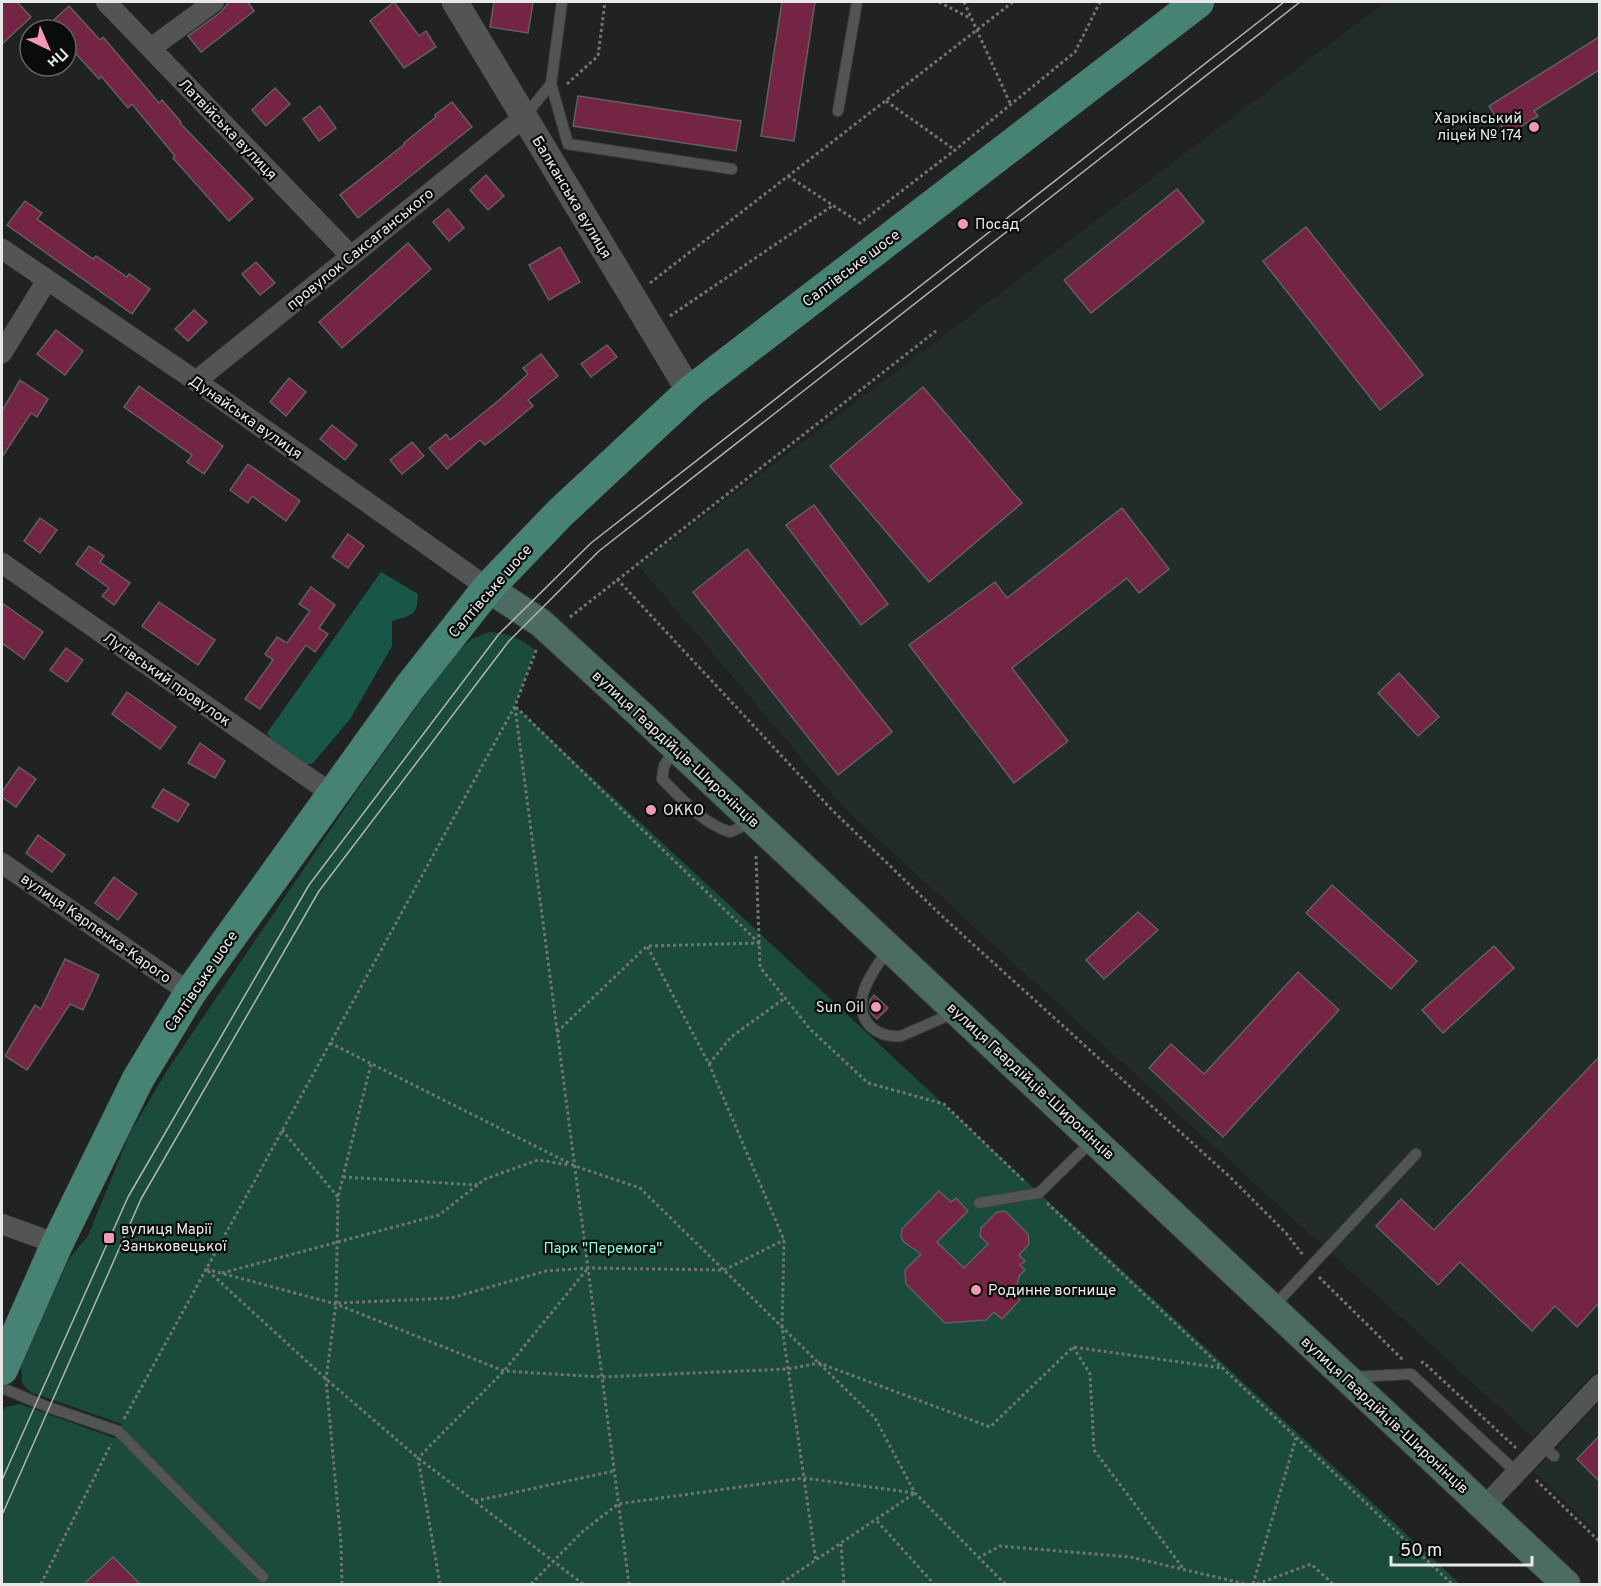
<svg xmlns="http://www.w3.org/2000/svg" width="1601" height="1586" viewBox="0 0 1601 1586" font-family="Overpass,sans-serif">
	<rect width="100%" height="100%" fill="#202322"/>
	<!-- built -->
	<g fill="#222c29">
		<path d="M1385 2H1599V1367L1533 1438 842 806 639 566Z"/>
		<path d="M1599 1403V1534L1534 1472Z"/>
	</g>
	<!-- green -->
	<path fill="#1a4b3d" d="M489 632C508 633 520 638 535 650L515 706 1460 1584H2V1411L6 1407 20 1404 114 1438 122 1424 30 1392 22 1383 21 1365 69 1259 88 1236 130 1133 166 1072 358 789 452 657 472 639Z"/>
	<!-- forest -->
	<path fill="#185747" d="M381 572 418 594C418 616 410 616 392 621V646L350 719 313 763 305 765 273 742 267 733Z"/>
	<!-- building -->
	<g fill="#742544" stroke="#635f60" stroke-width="1.5">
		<path d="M2 2H17L31 17 2 44Z"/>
		<path d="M229 2H248L254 11 201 52 188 36 221 12Z"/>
		<path d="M394 2 419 36 426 31 436 47 404 68 370 21Z"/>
		<path d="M494 2H533L528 33 490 27Z"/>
		<path d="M782 2H815L794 141 761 136Z"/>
		<path d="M69 6 100 40 103 37 159 103 162 100 181 122 180 123 253 199 229 221 173 158 175 156 132 104 128 108 101 76 99 79 66 43V30H43Z"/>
		<path d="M1599 37V70L1534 111 1538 116 1507 135 1489 106Z"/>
		<path d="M275 88 290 104 266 126 252 110Z"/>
		<path d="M578 96 741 121 736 151 573 126Z"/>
		<path d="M452 102 472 127 358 218 340 195 405 144 404 143 436 117 435 115Z"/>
		<path d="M320 106 336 128 319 141 303 119Z"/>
		<path d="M486 175 504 196 488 210 470 190Z"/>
		<path d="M1177 189 1204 222 1091 313 1064 280Z"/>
		<path d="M25 201 42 213 37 219 93 259 96 256 127 277 129 274 150 289 132 314 7 225Z"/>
		<path d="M448 209 464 228 449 241 433 222Z"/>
		<path d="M1306 227 1423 375 1380 410 1263 261Z"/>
		<path d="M408 243 431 269 342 348 319 322Z"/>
		<path d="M560 247 580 282 549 300 529 265Z"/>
		<path d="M256 262 275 283 260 295 242 274Z"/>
		<path d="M194 310 207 322 188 341 175 329Z"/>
		<path d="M56 330 83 351 65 375 37 354Z"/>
		<path d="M607 345 617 357 591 377 581 364Z"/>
		<path d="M541 354 558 376 528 400 533 406 504 430 485 445 480 440 447 469 429 448 446 434 450 440 498 401 528 374 523 368Z"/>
		<path d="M289 378 306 392 286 416 270 402Z"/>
		<path d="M20 380 48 399 37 417 31 413 2 457V411Z"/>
		<path d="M139 386 223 446 204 474 187 462 192 455 124 407Z"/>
		<path d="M923 387 1022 503 929 582 830 466Z"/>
		<path d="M332 425 357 445 345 460 320 439Z"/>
		<path d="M412 442 424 456 402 474 390 460Z"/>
		<path d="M248 464 300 501 286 521 252 496 248 503 230 490Z"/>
		<path d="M814 505 888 604 861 625 786 525Z"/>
		<path d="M1122 508 1169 569 1139 593 1127 578 1012 668 1068 741 1014 783 909 645 995 582 1007 598Z"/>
		<path d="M40 518 57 530 40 553 24 541Z"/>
		<path d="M348 534 364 546 348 568 332 557Z"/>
		<path d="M89 546 104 556 100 562 130 583 114 605 102 596 109 588 76 564Z"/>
		<path d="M747 549 892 732 838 775 693 592Z"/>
		<path d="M311 587 335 605 319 628 328 634 315 652 306 645 260 709 245 699 273 660 265 654 277 637 287 643 310 611 299 604Z"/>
		<path d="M159 602 215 640 198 665 142 626Z"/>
		<path d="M2 603 43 632 24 659 2 643Z"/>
		<path d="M66 648 83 660 67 682 50 670Z"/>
		<path d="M1399 673 1439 717 1418 736 1378 693Z"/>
		<path d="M127 692 176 727 160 749 112 714Z"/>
		<path d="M200 743 225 761 215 778 188 763Z"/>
		<path d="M19 767 36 779 16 807 2 797V792Z"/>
		<path d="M163 789 189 804 178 822 152 807Z"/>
		<path d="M38 835 65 855 52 872 26 853Z"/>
		<path d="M114 877 137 894 118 920 95 903Z"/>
		<path d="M1332 885 1417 961 1391 989 1306 913Z"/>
		<path d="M1138 912 1158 930 1104 979 1086 960Z"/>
		<path d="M1494 946 1514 968 1443 1033 1422 1010Z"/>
		<path d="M65 959 99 975 83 1010 70 1004 27 1070 5 1056 35 1005 41 1009Z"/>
		<path d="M1298 972 1339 1010 1223 1137 1149 1068 1171 1044 1204 1074Z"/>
		<path d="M874 995 888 1008 877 1019 871 1013 869 1007 870 1000Z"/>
		<path d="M1599 1057V1303L1577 1327 1555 1306 1532 1331 1460 1262 1438 1285 1376 1226 1401 1199 1434 1230Z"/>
		<path d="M939 1191 951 1202 956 1198 968 1211 937 1242 964 1268 988 1244 980 1236 981 1228 997 1212 1005 1211 1028 1234 1029 1244 1019 1255 1025 1261 1020 1265 1025 1270 1019 1276 1015 1295 1020 1300 1002 1319 994 1312 986 1320 945 1323 906 1284 905 1270 921 1254 904 1242 901 1237 902 1229Z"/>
		<path d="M1599 1436V1481L1577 1459Z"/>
		<path d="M113 1557 140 1584H84Z"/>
	</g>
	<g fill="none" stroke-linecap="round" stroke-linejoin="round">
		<!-- service casing -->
		<g stroke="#3f4140" stroke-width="12">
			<g id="service">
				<path d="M551 84 568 144 732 169"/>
				<path d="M838 111 857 2"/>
				<path d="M524 117 551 84 562 2"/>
				<path d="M675 748 664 766 662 779C682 799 702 823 730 832L753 822"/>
				<path d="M889 948C874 970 847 1003 871 1027 880 1035 890 1037 901 1036L954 1013"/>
				<path d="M979 1203 1039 1193 1092 1141"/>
				<path d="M1273 1307 1416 1154"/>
				<path d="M1351 1377 1411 1374 1516 1472"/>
				<path d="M2 1388 48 1407 118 1431 263 1577"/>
				<path d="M1542 1445 1554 1456"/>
			</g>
		</g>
		<!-- minor casing -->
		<g stroke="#3f4140" stroke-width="21">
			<g id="minor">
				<path d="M106 2 351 256"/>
				<path d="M151 48 214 2"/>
				<path d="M2 249 196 381 488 588"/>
				<path d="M2 353 47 280"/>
				<path d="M196 381 524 117"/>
				<path d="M2 563 332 794"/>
				<path d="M2 863 190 993"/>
				<path d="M2 1224 57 1244"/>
				<path d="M1484 1507 1600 1384"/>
			</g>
		</g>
		<!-- tertiary casing -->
		<g stroke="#3f4140" stroke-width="27">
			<path id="tertiary" d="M455 2 690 392"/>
		</g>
		<!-- secondary casing -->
		<g stroke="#3f4140" stroke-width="30">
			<path id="secondary" d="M488 588 541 623 640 714 1566 1584"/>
		</g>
		<!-- primary casing -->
		<g stroke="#3f4140" stroke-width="33">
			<path id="primary" d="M2 1369 57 1244 138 1079 190 993 410 687 488 588 560 513 690 392 1198 2"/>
		</g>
		<!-- path -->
		<g stroke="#727473" stroke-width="3" stroke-dasharray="3 3" stroke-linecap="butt">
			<path d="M939 2 970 18"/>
			<path d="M964 2 1011 105"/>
			<path d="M567 84 598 56 605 2"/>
			<path d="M886 101 955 150"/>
			<path d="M788 176 860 223 955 150 1075 52 1100 2"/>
			<path d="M650 283 1013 2"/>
			<path d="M670 316 832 206"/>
			<path d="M617 579 832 810 944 918 1231 1178 1286 1233 1303 1255"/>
			<path d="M570 617 936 331"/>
			<path d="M515 707 629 1584"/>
			<path d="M516 707 759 943"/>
			<path d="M756 856 760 967 810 1029 868 1083 944 1104 1025 1182"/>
			<path d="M760 943 647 946 709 1064 784 1240 782 1327 816 1561"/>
			<path d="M557 1032 647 946"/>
			<path d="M330 1043 575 1166 640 1188 875 1418 915 1493 1005 1584"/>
			<path d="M709 1064 731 1037 785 998"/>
			<path d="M282 1130 338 1197"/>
			<path d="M343 1177 478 1185"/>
			<path d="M1047 1203 1452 1584"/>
			<path d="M222 1273 439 1215 485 1179 538 1160 570 1165"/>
			<path d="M1319 1277 1404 1361"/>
			<path d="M338 1303 451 1298 546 1271 588 1268 724 1270 784 1240"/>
			<path d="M1073 1347 1090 1374 1094 1450 1183 1568"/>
			<path d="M1421 1363 1423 1362 1516 1448"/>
			<path d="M124 1419 515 706 537 648"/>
			<path d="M1536 1480 1600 1542"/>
			<path d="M475 1501 614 1471"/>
			<path d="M877 1521 934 1584"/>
			<path d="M841 1544 844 1584"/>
			<path d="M978 1558 1000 1546 1130 1557 1246 1584"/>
			<path d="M41 1584 111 1444"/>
			<path d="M342 1584 341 1543 326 1379 336 1304 338 1197 371 1064"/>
			<path d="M440 1584 418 1458 504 1371 588 1268"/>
			<path d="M531 1584 582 1532 618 1504 804 1478 915 1493 780 1584"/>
			<path d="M583 1584 418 1458 326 1379 206 1269 336 1304 504 1371 602 1377 788 1369 819 1363 990 1427 1073 1347 1222 1368"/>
			<path d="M1253 1584 1296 1438"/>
			<path d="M1257 1584 1311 1564 1333 1584"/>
		</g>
		<!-- service -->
		<use href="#service" stroke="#525554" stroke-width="10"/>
		<!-- minor -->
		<use href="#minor" stroke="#525554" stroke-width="20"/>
		<!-- tertiary -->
		<use href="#tertiary" stroke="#525554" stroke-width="26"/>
		<!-- secondary -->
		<use href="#secondary" stroke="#4c6c63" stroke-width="28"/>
		<!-- primary -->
		<use href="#primary" stroke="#468373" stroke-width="32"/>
		<!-- tram -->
		<g stroke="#b2b4b3" stroke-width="1.5">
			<path d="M2 1480 128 1197 309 885 499 634 591 543 1284 2"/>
			<path d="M2 1515 141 1199 319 891 509 641 599 551 1300 2"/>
		</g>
	</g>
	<!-- markers -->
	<g fill="#f09ab5" stroke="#0a0c0b" stroke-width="2">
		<circle cx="1534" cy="127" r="6"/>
		<circle cx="963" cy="224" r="6"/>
		<circle cx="651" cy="810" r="6"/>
		<circle cx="876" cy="1007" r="6"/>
		<rect x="103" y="1232" width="12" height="12" rx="3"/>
		<circle cx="976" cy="1290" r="6"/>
	</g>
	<g text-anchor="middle" stroke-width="4.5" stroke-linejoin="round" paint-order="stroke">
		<!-- poi labels -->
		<g font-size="15" fill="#e7e8e8" stroke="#0a0c0b" text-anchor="start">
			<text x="1522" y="123" text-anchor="end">Харківський<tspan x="1522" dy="17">ліцей № 174</tspan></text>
			<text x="975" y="229">Посад</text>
			<text x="663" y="815">ОККО</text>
			<text x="864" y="1012" text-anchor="end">Sun Oil</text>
			<text x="121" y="1234">вулиця Марії<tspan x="121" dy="17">Заньковецької</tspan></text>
			<text x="988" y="1295">Родинне вогнище</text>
		</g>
		<!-- street labels -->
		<g font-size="15" fill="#e7e8e8" stroke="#0a0c0b">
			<text transform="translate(228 129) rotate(46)" y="5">Латвійська вулиця</text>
			<text transform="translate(572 197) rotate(59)" y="5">Балканська вулиця</text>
			<text transform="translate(360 249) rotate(-39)" y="5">провулок Саксаганського</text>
			<text transform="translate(851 268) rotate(-37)" y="5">Салтівське шосе</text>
			<text transform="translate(246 417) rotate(35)" y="5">Дунайська вулиця</text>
			<text transform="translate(490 591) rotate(-49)" y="5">Салтівське шосе</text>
			<text transform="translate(167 679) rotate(35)" y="5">Лугівський провулок</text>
			<text transform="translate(676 749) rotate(43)" y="5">вулиця Гвардійців-Широнінців</text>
			<text transform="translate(96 928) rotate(35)" y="5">вулиця Карпенка-Карого</text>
			<text transform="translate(201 981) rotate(-56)" y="5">Салтівське шосе</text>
			<text transform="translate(1031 1081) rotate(43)" y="5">вулиця Гвардійців-Широнінців</text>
			<text transform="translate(1385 1415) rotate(43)" y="5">вулиця Гвардійців-Широнінців</text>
		</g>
		<!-- park labels -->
		<g font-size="15" fill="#8bfddb" stroke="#0a0c0b">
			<text x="603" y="1253">Парк "Перемога"</text>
		</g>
	</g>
	<!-- border -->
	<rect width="1601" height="1586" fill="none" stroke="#e7e8e8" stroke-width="6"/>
	<!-- north arrow -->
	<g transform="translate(48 48) rotate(136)"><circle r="28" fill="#0a0c0b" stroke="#626463" stroke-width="1.5"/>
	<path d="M0-4.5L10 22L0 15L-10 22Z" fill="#f09ab5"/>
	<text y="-9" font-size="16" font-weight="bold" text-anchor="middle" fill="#e7e8e8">Пн</text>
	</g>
	<!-- scale -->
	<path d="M1391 1556v9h141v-9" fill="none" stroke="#e7e8e8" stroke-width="3"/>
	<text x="1400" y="1556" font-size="18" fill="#e7e8e8" stroke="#0a0c0b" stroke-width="4.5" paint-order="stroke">50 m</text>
</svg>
